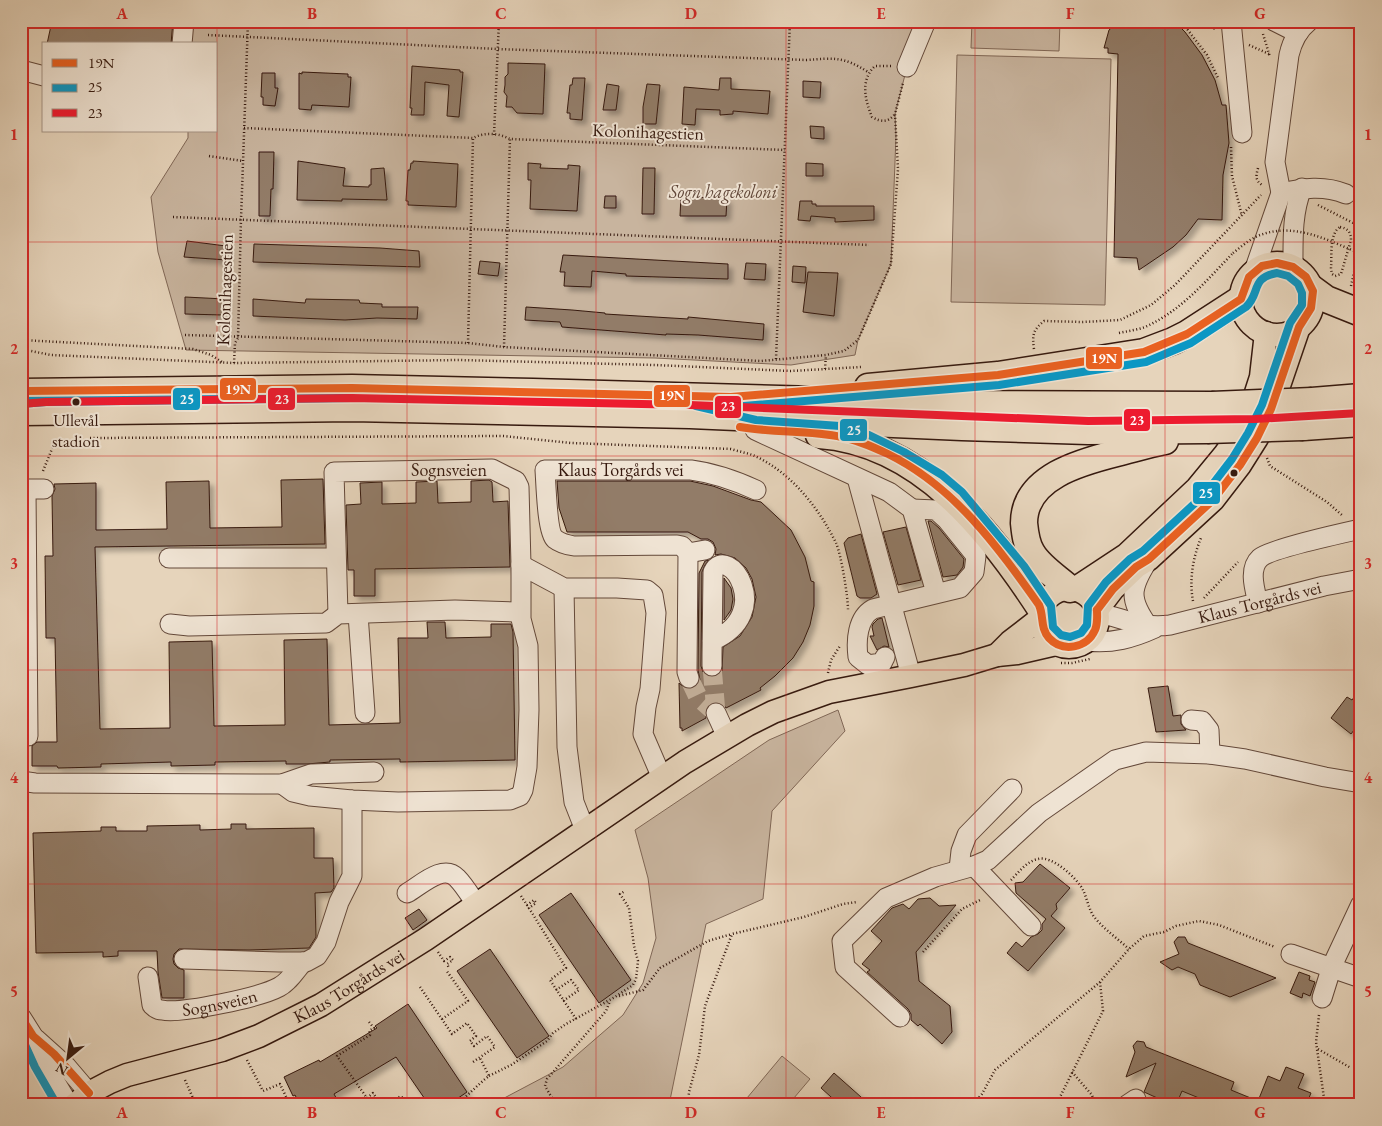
<svg xmlns="http://www.w3.org/2000/svg" width="1382" height="1126" viewBox="0 0 1382 1126" font-family="'EB Garamond',serif">
	<defs>
		<filter id="shadow"><feDropShadow dx="4.5" dy="4.5" stdDeviation="2.5" flood-color="#0004"/></filter>
	</defs>
	<rect width="100%" height="100%" fill="#e6d4bb"/>
	<filter id="stains"><feTurbulence type="fractalNoise" baseFrequency=".004" numOctaves="4"/><feColorMatrix values="0 0 0 0 .2 0 0 0 0 .09 0 0 0 0 .02 0 0 0 .5 -.17"/></filter>
	<radialGradient id="worn" r=".72"><stop offset=".6" stop-color="#630" stop-opacity="0"/><stop offset="1" stop-color="#630" stop-opacity=".3"/></radialGradient>
	<!-- green -->
	<g fill="#c8b49e" stroke="#806756">
		<path d="M191 21H924L907 67 895 114 896 136 891 264 858 340 855 355 791 365 655 358 186 350 158 252 151 197 188 138V131H216V44H190Z"/>
		<path d="M972 21H1060L1059 51 971 48Z"/>
		<path d="M957 55 1111 59 1105 305 951 302Z"/>
		<path d="M838 710 845 731 772 811 763 899 706 924 669 1105H491L563 1067 623 1015 643 983 656 938 648 878 635 830 769 740Z"/>
		<path d="M782 1056 810 1079 788 1105H755L747 1098Z"/>
	</g>
	<!-- building -->
	<g fill="#927b68" stroke="#371a0f" filter="url(#shadow)">
		<path d="M52 21H173L171 44H47Z"/>
		<path d="M1148 21H1174L1185 32 1202 55 1215 80 1222 105H1226L1229 143 1223 175 1222 220 1198 219 1186 235 1173 247 1139 270 1137 258 1114 257 1118 54 1108 53V48H1104L1109 30 1117 23 1124 26 1148 27Z"/>
		<path d="M508 63 545 64 543 114 517 113 512 107H506L507 96 504 92 505 85V77L508 74Z"/>
		<path d="M412 66 460 70V72H463L459 117 447 116 449 85 425 82 424 115H411L412 108H410Z"/>
		<path d="M302 72 348 74V77H351L349 107 312 105 311 110 299 109V73L302 74Z"/>
		<path d="M262 73H275V88H278L275 106 263 105V97H261Z"/>
		<path d="M573 78H585L582 120 570 119V113H567L570 85H572Z"/>
		<path d="M720 78H731V89L770 91 768 114 733 111V114L720 115V110L696 109 695 125 682 124 684 87 719 90Z"/>
		<path d="M803 81 821 82 820 98 803 97Z"/>
		<path d="M607 84 619 86 616 110H603Z"/>
		<path d="M647 84 660 85 656 124H643V107Z"/>
		<path d="M810 126 824 127V139L811 138Z"/>
		<path d="M259 152H274L273 189H271L270 216H259Z"/>
		<path d="M298 161 345 168 343 186 369 187V185H371V169L384 168 387 200 342 199V201L297 200Z"/>
		<path d="M413 161 458 164 456 207 408 205V201H406L408 170H410L411 163H413Z"/>
		<path d="M528 163 541 164 540 168 568 169V165L580 166 577 211 530 209 531 180H528Z"/>
		<path d="M806 163 823 164V176H806Z"/>
		<path d="M643 168H655L654 214H642Z"/>
		<path d="M605 196H616V208H604Z"/>
		<path d="M681 196 727 199 726 216H680Z"/>
		<path d="M800 201H812V204H816V206H874V220L835 222V218L811 216 810 221 798 220Z"/>
		<path d="M187 241 226 246 227 260 184 257Z"/>
		<path d="M254 244 380 248 419 251 420 267 253 262Z"/>
		<path d="M563 255 728 264V279L626 276V274L592 271 591 287 564 286 565 272H560Z"/>
		<path d="M480 261 500 263 498 276 478 274Z"/>
		<path d="M746 263 766 264 765 280 744 279Z"/>
		<path d="M793 266 806 267 805 283 792 282Z"/>
		<path d="M808 272 838 273 834 316 803 312Z"/>
		<path d="M185 297 225 299 223 315 185 314Z"/>
		<path d="M253 299 305 303 306 299 359 300 360 303 382 304V307H418L417 319 377 318 345 320 253 316Z"/>
		<path d="M526 307 572 310 605 313V314L688 319V317L764 324 763 340 698 335 666 334V335L562 327 560 322 525 320Z"/>
		<path d="M323 479 325 544 95 547 100 729 170 728 169 642 212 641 214 726 285 725 284 640 327 639 329 725 400 723 398 638H428L427 622H445L446 638 491 637V624H511L513 632 515 760 400 762V759L330 760V762L307 764H286V761L215 762V765L171 766V762L101 764V767L58 768 57 766H32V746L37 742H57L55 638H46L45 556H53L52 496 55 489 54 484 96 483V530L167 529 166 482 209 481 210 528 282 527 281 480Z"/>
		<path d="M489 480 492 482 493 502 508 501 510 567 375 569V596H354V570H348L346 505 361 504 360 483 382 482V504L416 503V482L437 481 438 503 471 502V481Z"/>
		<path d="M557 481H690L713 486 751 500 761 502 791 530 805 557 811 581 814 582V606L810 625 803 642 793 658 775 676 760 688 761 690 726 708 723 704 718 702 711 703 707 706 705 711 706 718 682 731V728H680L679 683 686 689H692L697 686 700 680 698 670 699 573 705 561 709 560 705 565 702 572 701 666 703 672 706 675 712 677 718 675 722 671 723 647 740 636 752 617 756 597 752 579 746 568 735 558 721 554 715 555 716 549 713 542 708 539H701L688 532H567L559 508Z"/>
		<path d="M928 521H931L939 528 964 559 963 567 957 575 943 577Z"/>
		<path d="M906 527 921 580 898 585 883 532Z"/>
		<path d="M861 534 877 594 871 598H860L857 596 844 543 848 538Z"/>
		<path d="M724 578 731 588 733 599 731 610 724 620Z"/>
		<path d="M882 618 889 647 884 646 877 650 870 636H874L872 627 873 624 878 619Z"/>
		<path d="M1168 686 1173 716 1181 715V724L1186 730 1156 732 1148 688Z"/>
		<path d="M1361 688V721L1351 734 1331 718 1347 697 1352 700Z"/>
		<path d="M231 824H246V829L314 828V858H333L334 888 331 892 315 893 316 937 309 948 249 950 179 949 174 954 173 959 174 964 178 968 184 970V998H162L158 972 157 951H118V956L103 957V952L36 953 33 833 101 831V827H116V831H147V826L200 825V830L231 829Z"/>
		<path d="M1040 864 1070 888 1056 904 1057 909 1051 916 1065 928 1028 971 1007 953 1016 942 1022 947 1031 937 1038 934 1042 930V924L1046 919 1016 893 1015 883 1023 882Z"/>
		<path d="M571 893 631 980 599 1003 539 915Z"/>
		<path d="M930 898 939 906 956 905 916 952 919 981 950 1006 952 1032 942 1044 920 1024 918 1026 911 1020V1014L908 1009 867 972 870 970 862 964 882 941 871 931 892 908 903 904 909 909 918 899Z"/>
		<path d="M419 909 427 920 413 930 405 918Z"/>
		<path d="M1178 937H1185L1188 943 1276 978 1230 997 1200 985 1195 974 1178 967 1172 970 1160 962 1179 954 1174 942Z"/>
		<path d="M490 949 549 1036 517 1058 457 971Z"/>
		<path d="M1299 972 1310 976 1309 980 1315 982 1310 996 1303 993 1302 998 1290 993Z"/>
		<path d="M408 1004 467 1092 448 1105H429L396 1057 334 1094 340 1105H300L295 1095 293 1096 284 1077 319 1060 320 1062 377 1028 375 1026Z"/>
		<path d="M1137 1041 1144 1042 1146 1047 1234 1082 1231 1090 1258 1101 1268 1076 1280 1081 1286 1067 1304 1074 1298 1088 1311 1093 1306 1105H1216L1182 1091 1176 1105H1173L1144 1092 1156 1063 1126 1077 1135 1052 1133 1046Z"/>
		<path d="M834 1073 870 1105H840L821 1088Z"/>
	</g>
	<g fill="none" stroke-linecap="round" stroke-linejoin="round">
		<!-- minor-tunnel -->
		<g stroke="#c3af99" stroke-width="19" stroke-dasharray="19 9" stroke-linecap="butt">
			<path d="M712 666 716 713"/>
			<path d="M689 678 698 697 716 713"/>
		</g>
		<!-- minor casing -->
		<g stroke="#63483a" stroke-width="21">
			<g id="minor">
				<path d="M1231 21 1242 133"/>
				<path d="M1274 21 1298 33"/>
				<path d="M182 44 184 21"/>
				<path d="M907 67 926 21"/>
				<path d="M21 70 44 76"/>
				<path d="M1281 193 1275 162 1289 55C1292 42 1299 29 1309 21"/>
				<path d="M1293 266C1293 240 1292 213 1302 188"/>
				<path d="M1254 271 1281 193C1303 188 1324 185 1346 194"/>
				<path d="M755 430 889 492 912 509 936 593"/>
				<path d="M857 478 911 676"/>
				<path d="M688 553 705 550"/>
				<path d="M169 558H335"/>
				<path d="M1147 562C1130 589 1129 599 1148 626"/>
				<path d="M521 565 564 588H617L647 590 653 595 656 613 650 689 646 707 643 734 662 778"/>
				<path d="M564 588 567 747 574 802 585 830"/>
				<path d="M1258 603C1255 590 1248 569 1260 558 1270 549 1343 533 1361 529"/>
				<path id="s1" d="M1098 613C1124 618 1141 629 1170 625L1324 586 1361 579"/>
				<path d="M358 614 365 713"/>
				<path d="M170 624 189 626 326 623 338 614 455 610 520 612"/>
				<path d="M1087 641C1112 644 1133 638 1155 628"/>
				<path d="M885 657 882 663 868 665 858 657C856 641 857 618 873 609L960 588 974 572 976 556 947 520 936 510 912 509"/>
				<path d="M712 666V654L713 572C727 542 777 613 712 641"/>
				<path id="s2" d="M689 678 687 672 688 553 682 546 677 545 574 546C568 545 560 543 555 539 547 532 546 483 545 470H691C714 473 734 480 756 490"/>
				<path d="M716 713 727 737"/>
				<path d="M1191 720 1202 721 1209 730 1210 754"/>
				<path d="M28 736 26 489H44"/>
				<path d="M21 781 35 783 282 784 311 774 374 772"/>
				<path d="M282 784 293 792 310 796 352 800 398 802 510 800 520 796 523 790 527 767 529 710 528 646 521 619V565L519 487 516 481 492 469 334 472 338 614"/>
				<path d="M974 866 1031 926"/>
				<path d="M959 869 961 851 967 835 1012 789"/>
				<path d="M407 893C420 886 443 863 457 878 464 885 470 895 476 904"/>
				<path d="M1291 954 1361 978"/>
				<path d="M184 959 279 962H306L317 956 326 942 339 902 352 876V800"/>
				<path id="s3" d="M148 977 152 1005C155 1008 158 1010 162 1010 182 1014 261 997 279 987 289 982 296 970 303 962"/>
				<path d="M1322 998 1332 966 1361 904"/>
				<path d="M21 1017 33 1036 44 1063 69 1105"/>
				<path d="M900 1017 845 967 842 941 886 898 935 877 974 866 988 860 1039 813 1115 760 1146 752 1210 754 1245 759 1325 777 1361 783"/>
				<path d="M36 1039 66 1066 89 1093"/>
				<path d="M1127 1105 1136 1099"/>
			</g>
		</g>
		<!-- major casing -->
		<g stroke="#371a0f" stroke-width="25">
			<g id="major">
				<circle cx="1277" cy="299" r="36"/>
				<circle cx="1069" cy="618" r="29"/>
				<path d="M1073 590 1126 555 1197 488 1225 454 1241 431 1252 405 1261 377 1266 333"/>
				<path d="M1097 610 1113 589 1136 567 1149 559 1213 500 1240 465 1257 438 1271 409 1299 327"/>
				<path d="M997 655 1010 642 1041 618"/>
				<path id="s4" d="M74 1105 89 1093 110 1082 127 1075 222 1050 259 1036 321 1005 426 939 685 762 747 725 773 712 829 692 911 676 964 665 997 655 1017 653 1056 644"/>
			</g>
		</g>
		<!-- highway casing -->
		<g stroke="#371a0f" stroke-width="29">
			<g id="highway">
				<path d="M1311 288 1326 299 1361 313"/>
				<path d="M868 387 998 375 1144 352 1173 341 1187 334 1241 299"/>
				<path d="M21 392 352 388 533 392 963 404 1212 405"/>
				<path d="M1312 401 1361 397"/>
				<path d="M21 412 352 408 690 415 962 427 1088 431 1207 430"/>
				<path d="M1303 427 1361 423"/>
				<path d="M819 435C921 442 991 532 1042 611"/>
				<path d="M1070 589C1058 578 1040 567 1032 553 1026 544 1025 533 1024 523 1024 477 1081 462 1117 453 1133 449 1149 444 1165 441"/>
			</g>
		</g>
		<!-- path -->
		<g stroke="#371a0f" stroke-width="2.5" stroke-dasharray="1 2.5" stroke-linecap="butt">
			<path d="M1181 21 1207 55 1218 78"/>
			<path d="M1198 21 1215 29"/>
			<path d="M1263 34 1270 57"/>
			<path d="M208 35 498 49 806 60C834 58 843 56 868 72"/>
			<path d="M1249 45 1269 54"/>
			<path d="M891 66H875C860 80 865 100 872 117 881 122 888 123 895 114"/>
			<path d="M244 128 473 138C484 132 499 133 510 139L785 150"/>
			<path d="M494 135 499 21"/>
			<path d="M1231 147 1232 176 1242 216"/>
			<path d="M209 156 243 161"/>
			<path d="M1258 168C1256 176 1255 180 1262 185"/>
			<path d="M1318 205 1359 226 1361 230"/>
			<path d="M173 217 869 245"/>
			<path d="M1340 227C1348 228 1351 233 1351 240L1341 274 1335 276 1332 274 1331 268C1332 256 1329 234 1340 227Z"/>
			<path d="M1351 286 1361 242"/>
			<path d="M1119 333C1128 331 1137 330 1145 327 1181 311 1207 280 1233 253"/>
			<path d="M185 335 468 343 504 347 761 361 826 355 844 351 858 340 891 264 898 169 895 114 903 83"/>
			<path d="M21 340 193 349 211 355 222 362"/>
			<path d="M468 343 473 138"/>
			<path d="M504 347 510 139"/>
			<path d="M21 349 51 355 234 363 459 360 655 365 791 371 861 367"/>
			<path d="M1034 349C1032 335 1033 330 1044 321L1083 322 1120 320 1151 305 1175 285 1261 195"/>
			<path d="M776 359 790 21"/>
			<path d="M234 363 235 343 238 338 241 219 248 21"/>
			<path d="M825 369 826 355"/>
			<path d="M90 438 503 436 571 443 731 449C740 452 749 453 757 457 792 474 819 508 836 543 841 554 848 596 848 610"/>
			<path d="M1267 458 1270 466 1327 502 1343 516"/>
			<path d="M43 471 56 439"/>
			<path d="M1204 598 1238 562"/>
			<path d="M1193 601C1189 580 1193 557 1201 538"/>
			<path d="M1061 663H1072L1090 659"/>
			<path d="M828 673 831 660 840 646"/>
			<path d="M1011 880C1018 873 1027 861 1038 859 1052 855 1077 878 1083 890 1087 898 1089 911 1095 918 1105 930 1118 939 1129 949"/>
			<path d="M521 896 527 905 534 900 536 903 529 908 566 968 550 980 576 1019"/>
			<path d="M438 952 444 961 450 957 453 960 447 964 449 968"/>
			<path d="M923 952 962 909 982 899"/>
			<path d="M420 987 452 1034 467 1023 476 1036 470 1041 474 1046 487 1036 495 1047 473 1062"/>
			<path d="M556 990 571 980 579 990 563 1001"/>
			<path d="M619 996 643 990 660 968 708 941 732 934"/>
			<path d="M1319 1015 1316 1042 1325 1105"/>
			<path d="M442 1019 468 1001 446 970"/>
			<path d="M369 1022 374 1028 369 1031 370 1035 337 1056 367 1098 373 1093 381 1105"/>
			<path d="M1318 1049 1351 1068"/>
			<path d="M247 1060 263 1091 280 1084 290 1105"/>
			<path d="M1072 1072 1092 1095 1095 1105"/>
			<path d="M489 1076 511 1065 547 1041 553 1033 566 1024 615 997 633 985 636 979 638 961 634 946 629 908 620 894 625 891"/>
			<path d="M185 1080 196 1105"/>
			<path d="M387 1105 401 1096 408 1105"/>
			<path d="M455 1105C468 1096 477 1085 489 1076L480 1058"/>
			<path d="M551 1105 552 1098 545 1086 547 1079 606 1011 610 1001"/>
			<path d="M688 1105 689 1092 699 1055 705 1006 732 934 804 917 843 904 857 902"/>
			<path d="M972 1105 982 1094 995 1070 1100 982 1129 949 1144 936 1164 932 1176 926 1199 921 1219 925 1275 947"/>
			<path d="M1056 1105 1103 1011 1100 982"/>
		</g>
		<!-- minor -->
		<use href="#minor" stroke="#efe3d3" stroke-width="19"/>
		<!-- major -->
		<use href="#major" stroke="#e6d4bb" stroke-width="22"/>
		<!-- highway -->
		<use href="#highway" stroke="#e6d4bb" stroke-width="26"/>
		<!-- highway-bridge casing -->
		<g stroke="#371a0f" stroke-width="29" stroke-linecap="butt">
			<g id="highway-bridge">
				<path d="M1212 405 1312 401"/>
				<path d="M1207 430 1303 427"/>
			</g>
		</g>
		<!-- path-bridge -->
		<path stroke="#371a0f" stroke-width="2.5" stroke-dasharray="1 2.5" stroke-linecap="butt" d="M1233 253C1242 246 1252 237 1263 234 1297 223 1330 241 1361 254"/>
		<!-- highway-bridge -->
		<use href="#highway-bridge" stroke="#e6d4bb" stroke-width="26"/>
		<!-- bus-1 casing -->
		<g stroke="#efe3d3" stroke-width="11">
			<g id="bus-1">
				<path d="M21 391 352 388 731 397 998 375 1144 352 1187 334 1241 299 1249 277 1262 266 1277 263 1293 267 1306 277 1313 291 1311 308 1299 327 1271 409 1257 438 1240 465 1213 500 1149 559 1136 567 1113 589 1097 610"/>
				<path d="M740 427C774 433 808 430 842 437 858 440 873 447 888 454 955 487 997 546 1039 605 1044 616 1040 628 1049 638 1063 653 1087 648 1095 630 1098 623 1097 617 1097 610"/>
				<path d="M21 1017 33 1036 54 1054 89 1093"/>
			</g>
		</g>
		<!-- bus-2 casing -->
		<g stroke="#efe3d3" stroke-width="11">
			<g id="bus-2">
				<path d="M1277 273 1288 276 1298 284 1302 293V305L1290 323 1262 405 1248 433 1232 459 1206 493 1143 551 1130 559 1106 582 1088 606 1087 625 1081 633 1070 637 1061 635 1053 627 1051 606 1024 566 962 492 942 475 904 452 869 435 840 426 756 420 696 406 732 407 999 385 1146 362 1191 343 1246 307C1261 293 1250 278 1277 273Z"/>
				<path d="M21 401 352 398 46 402 21 404"/>
				<path d="M21 1036 35 1067 57 1105"/>
			</g>
		</g>
		<!-- bus-3 casing -->
		<g stroke="#efe3d3" stroke-width="11">
			<path id="bus-3" d="M21 404 46 402 352 398 690 405 1088 421 1255 419 1360 413"/>
		</g>
		<!-- bus-1 -->
		<use href="#bus-1" stroke="#e96121" stroke-width="8"/>
		<!-- bus-2 -->
		<use href="#bus-2" stroke="#0b97c4" stroke-width="8"/>
		<!-- bus-3 -->
		<use href="#bus-3" stroke="#ed1b2f" stroke-width="8"/>
	</g>
	<!-- grid -->
	<path fill="none" stroke="#d62828" stroke-width="1" stroke-opacity="0.55" d="M217 21V1105M407 21V1105M596 21V1105M786 21V1105M975 21V1105M1165 21V1105M21 242H1361M21 456H1361M21 670H1361M21 884H1361"/>
	<!-- markers -->
	<g fill="#371a0f" stroke="#efe3d3" stroke-width="2">
		<circle cx="76" cy="402" r="4.5"/>
		<circle cx="1234" cy="473" r="4.5"/>
	</g>
	<g text-anchor="middle" stroke-width="4" stroke-linejoin="round" paint-order="stroke">
		<!-- bus labels -->
		<g font-size="17" fill="#371a0f" stroke="#efe3d3">
			<text x="76" y="426">Ullevål<tspan x="76" dy="21">stadion</tspan></text>
		</g>
		<!-- street labels -->
		<g font-size="18" fill="#371a0f" stroke="#efe3d3">
			<text transform="translate(648 132) rotate(2)" y="6">Kolonihagestien</text>
			<text transform="translate(225 290) rotate(-88)" y="6">Kolonihagestien</text>
			<text x="449" y="476">Sognsveien</text>
			<text dy="6" stroke="none"><textPath href="#s2" startOffset="409">Klaus Torgårds vei</textPath></text>
			<text dy="6" stroke="none"><textPath href="#s1" startOffset="166">Klaus Torgårds vei</textPath></text>
			<text dy="6" stroke="none"><textPath href="#s4" startOffset="302">Klaus Torgårds vei</textPath></text>
			<text dy="6" stroke="none"><textPath href="#s3" startOffset="98">Sognsveien</textPath></text>
		</g>
		<!-- park labels -->
		<g font-size="18" font-style="italic" fill="#62483a" stroke="#efe3d3">
			<text x="723" y="198">Sogn hagekoloni</text>
		</g>
	</g>
	<g stroke="#efe3d3" stroke-width="2">
		<rect x="1085" y="346" width="38" height="24" rx="5" fill="#e96121"/>
		<rect x="219" y="377" width="38" height="24" rx="5" fill="#e96121"/>
		<rect x="653" y="384" width="38" height="24" rx="5" fill="#e96121"/>
		<rect x="267" y="387" width="29" height="24" rx="5" fill="#ed1b2f"/>
		<rect x="172" y="387" width="29" height="24" rx="5" fill="#0b97c4"/>
		<rect x="714" y="395" width="28" height="24" rx="5" fill="#ed1b2f"/>
		<rect x="1123" y="408" width="28" height="24" rx="5" fill="#ed1b2f"/>
		<rect x="839" y="418" width="29" height="24" rx="5" fill="#0b97c4"/>
		<rect x="1192" y="481" width="29" height="24" rx="5" fill="#0b97c4"/>
	</g>
	<g font-size="14" text-anchor="middle" font-weight="bold" fill="#fff">
		<text x="1104" y="363">19N</text>
		<text x="238" y="394">19N</text>
		<text x="672" y="400">19N</text>
		<text x="282" y="404">23</text>
		<text x="187" y="404">25</text>
		<text x="728" y="411">23</text>
		<text x="1137" y="425">23</text>
		<text x="854" y="435">25</text>
		<text x="1206" y="498">25</text>
	</g>
	<!-- margin -->
	<rect width="1382" height="1126" fill="none" stroke="#e6d4bb" stroke-width="55"/>
	<!-- legend -->
	<rect x="42" y="42" width="175" height="90" fill="#efe3d3" stroke="#a59385"/>
	<rect x="52" y="59" width="25" height="8" fill="#e96121" stroke="#a59385"/>
	<text x="88" y="68" font-size="15" fill="#371a0f">19N</text>
	<rect x="52" y="84" width="25" height="8" fill="#0b97c4" stroke="#a59385"/>
	<text x="88" y="92" font-size="15" fill="#371a0f">25</text>
	<rect x="52" y="109" width="25" height="8" fill="#ed1b2f" stroke="#a59385"/>
	<text x="88" y="118" font-size="15" fill="#371a0f">23</text>
	<!-- north arrow -->
	<g transform="translate(68 1058) rotate(209)" stroke="#efe3d3" stroke-width="4" paint-order="stroke">
	<path d="M0-4L9 19L0 12L-9 19Z" fill="#371a0f"/>
	<text y="-8" font-size="14" font-weight="bold" text-anchor="middle" fill="#371a0f">N</text>
	</g>
	<rect x="28" y="28" width="1326" height="1070" fill="none" stroke="#d62828" stroke-width="2"/>
	<g font-size="16" text-anchor="middle" font-weight="bold" fill="#d62828">
		<text x="122" y="19">A</text>
		<text x="312" y="19">B</text>
		<text x="501" y="19">C</text>
		<text x="691" y="19">D</text>
		<text x="881" y="19">E</text>
		<text x="1070" y="19">F</text>
		<text x="1260" y="19">G</text>
		<text x="14" y="140">1</text>
		<text x="1368" y="140">1</text>
		<text x="14" y="354">2</text>
		<text x="1368" y="354">2</text>
		<text x="14" y="569">3</text>
		<text x="1368" y="569">3</text>
		<text x="14" y="783">4</text>
		<text x="1368" y="783">4</text>
		<text x="14" y="997">5</text>
		<text x="1368" y="997">5</text>
		<text x="122" y="1118">A</text>
		<text x="312" y="1118">B</text>
		<text x="501" y="1118">C</text>
		<text x="691" y="1118">D</text>
		<text x="881" y="1118">E</text>
		<text x="1070" y="1118">F</text>
		<text x="1260" y="1118">G</text>
	</g>
	<rect width="100%" height="100%" filter="url(#stains)"/>
	<rect width="100%" height="100%" fill="url(#worn)"/>
</svg>
